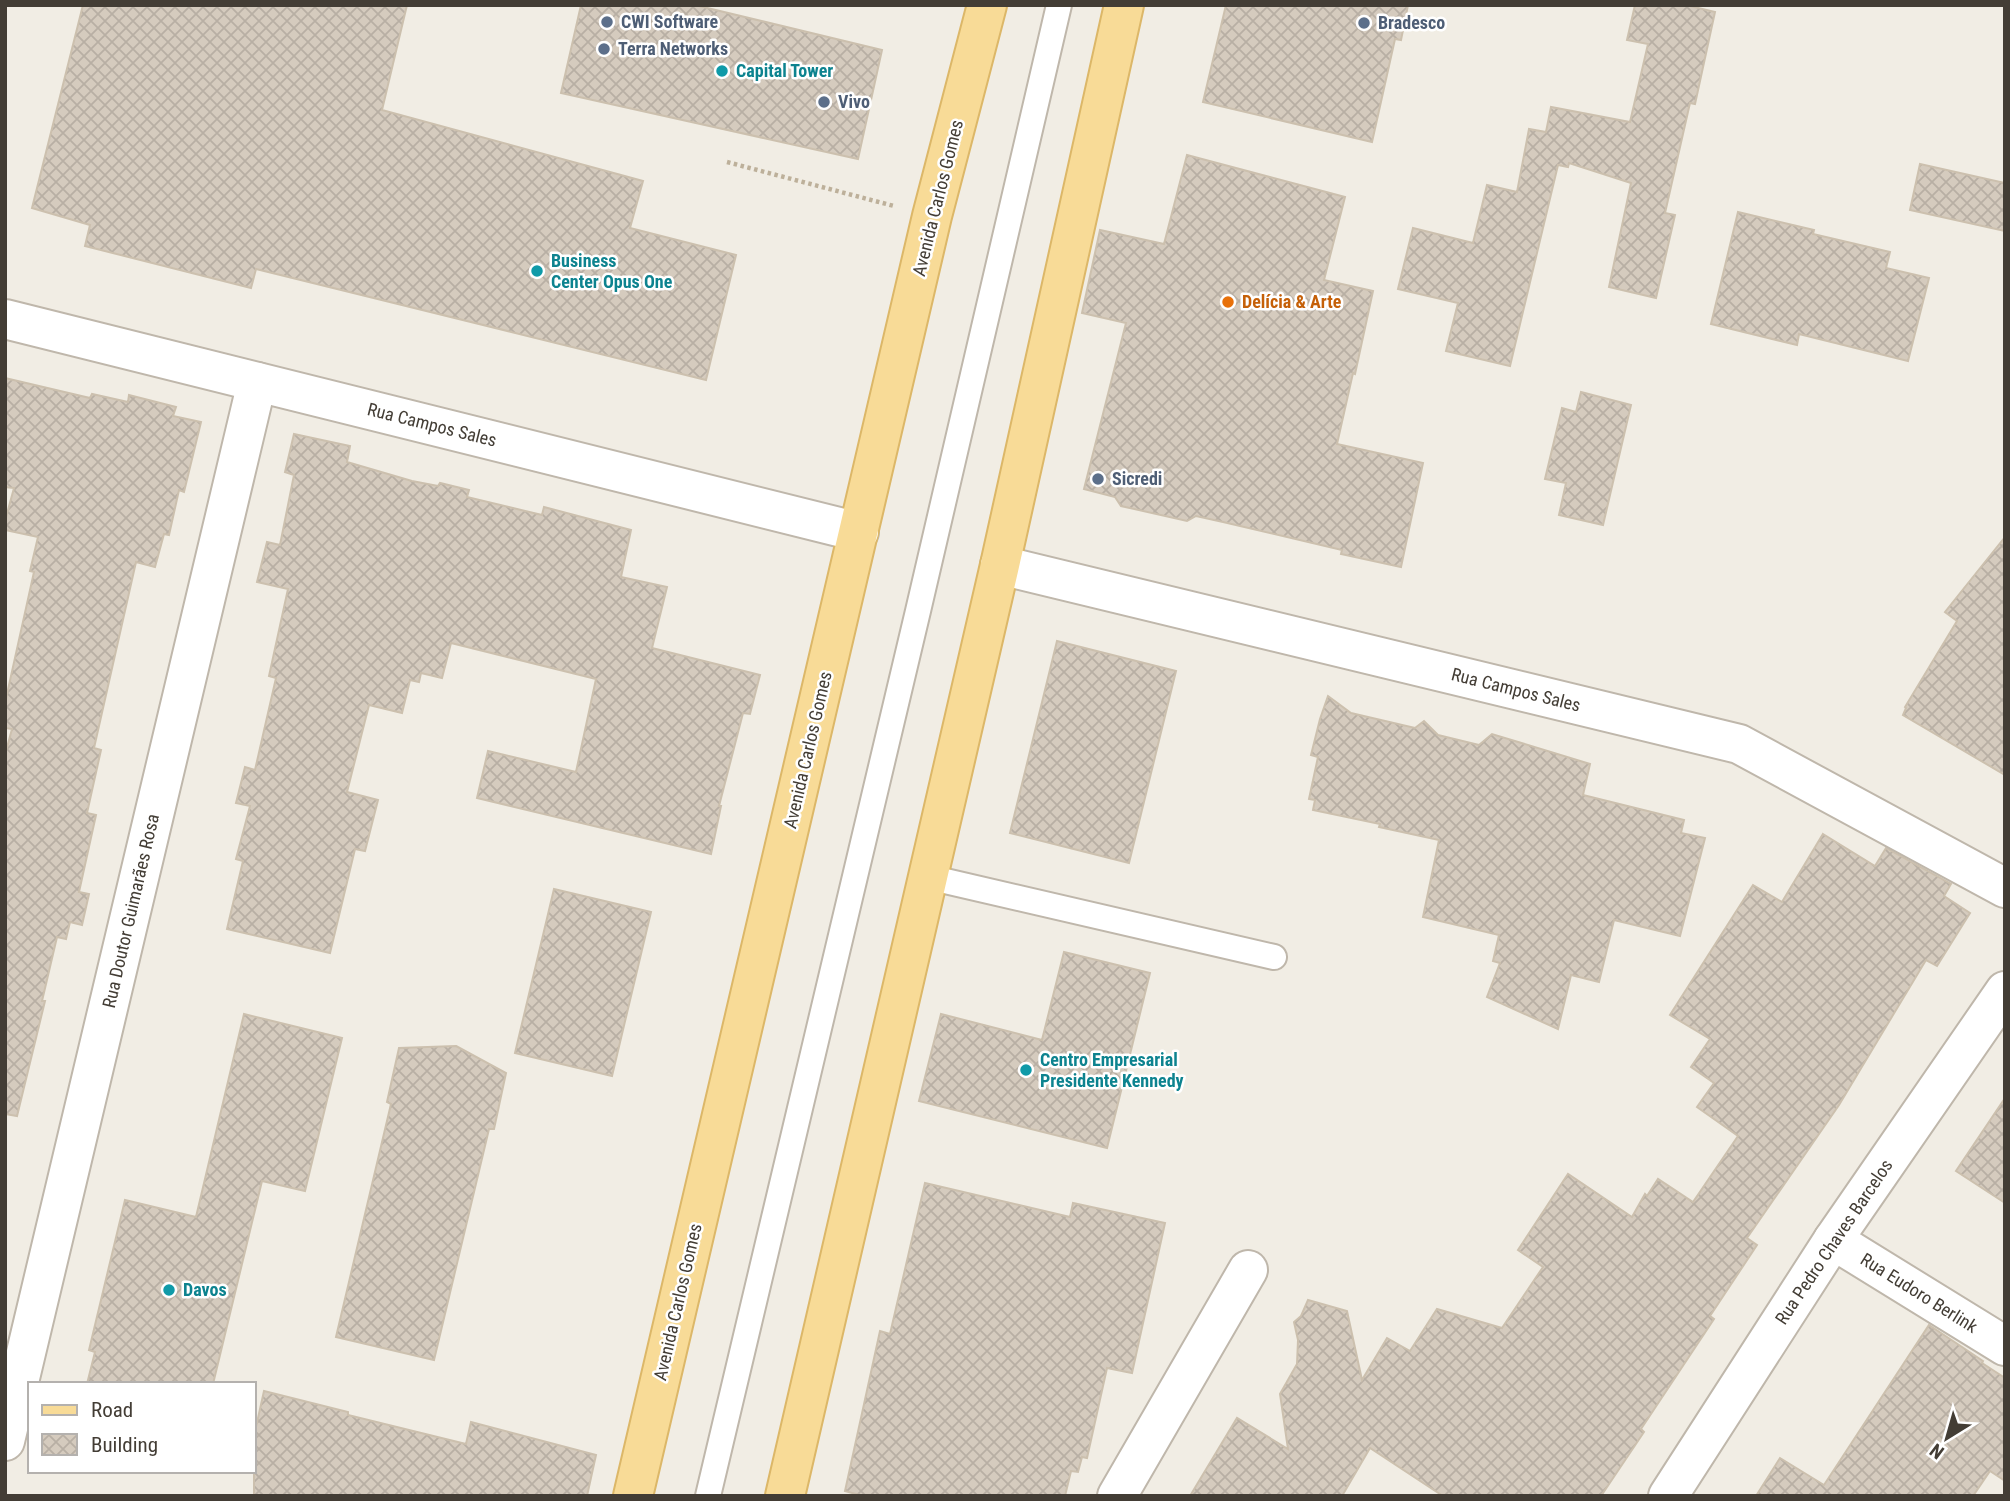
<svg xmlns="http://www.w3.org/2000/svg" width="2010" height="1501" viewBox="0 0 2010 1501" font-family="'Roboto Condensed',sans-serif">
	<defs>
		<pattern id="building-cross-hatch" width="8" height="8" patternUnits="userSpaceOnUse" patternTransform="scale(1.75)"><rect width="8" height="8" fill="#d5cbbe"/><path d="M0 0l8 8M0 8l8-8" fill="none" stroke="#b8afa4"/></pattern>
	</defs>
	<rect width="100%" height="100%" fill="#f1ede4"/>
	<!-- building -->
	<g fill="url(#building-cross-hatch)" stroke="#ccc0ae" stroke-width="2">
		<path d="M83 5H407L382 110 643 181 630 228 736 255 706 380 256 269 251 288 85 246 90 225 32 208Z"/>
		<path d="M581 5H695L882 50 858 159 561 93Z"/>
		<path d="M1226 5H1408L1401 40 1395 39 1372 142 1203 102Z"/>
		<path d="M1635 5H1686L1715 12 1695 104 1690 103 1665 213 1675 215 1656 298 1609 287 1631 183 1569 163 1568 167 1558 165 1510 366 1446 351 1458 303 1398 289 1413 228 1473 243 1487 185 1517 192 1529 129 1546 132 1551 107 1630 122 1648 44 1627 40Z"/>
		<path d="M1187 155 1345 197 1324 280 1373 291 1355 374 1353 373 1337 444 1423 463 1401 567 1341 554 1342 550 1223 522 1196 516 1187 521 1121 506 1115 497 1084 489 1126 323 1082 313 1100 230 1164 244Z"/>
		<path d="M1920 164 2005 183V231L1910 210Z"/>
		<path d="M1738 212 1814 230 1813 234 1890 252 1886 268 1929 278 1908 361 1799 334 1797 345 1711 324Z"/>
		<path d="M5 378 90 398 92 394 128 402 129 395 176 407 173 416 201 422 184 492 179 490 169 535 164 534 155 567 136 562 94 748 101 750 87 813 96 815 79 892 89 894 82 925 70 922 66 939 57 937 42 1001H45L17 1116 5 1114V755L12 729 5 728V703L34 572 30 571 38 537 5 530V521L14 488 5 487Z"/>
		<path d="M1581 392 1631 405 1603 525 1559 515 1566 483 1545 479 1562 408 1576 412Z"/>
		<path d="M294 434 350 446 347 462 412 481 438 486 440 483 469 490 467 497 542 515 544 507 631 530 621 577 667 587 652 648 760 675 750 714 743 713 719 806H721L711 854 477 798 488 751 576 772 596 679 451 643 442 678 421 673 419 682 410 680 402 713 369 705 347 792 378 800 365 851 355 849 330 953 227 929 243 861 236 859 250 806 236 803 245 767 255 770 276 678 269 676 288 589 257 582 267 542 280 545 294 475 285 472Z"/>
		<path d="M2005 537V775L1903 715 1906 708 1905 707 1957 621 1945 612Z"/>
		<path d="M1057 641 1176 671 1129 863 1010 833Z"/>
		<path d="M1328 696 1351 713 1415 728 1424 721 1438 735 1479 745 1492 734 1590 764 1583 795 1684 820 1681 833 1705 838 1680 936 1614 920 1599 982 1571 975 1558 1029 1487 997 1500 963 1493 961 1499 935 1423 917 1439 840 1379 827 1380 824 1313 810 1315 800 1309 799 1318 757 1311 755 1320 719Z"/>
		<path d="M1823 834 1875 866 1886 848 1951 884 1944 896 1970 913 1937 966 1926 960 1839 1105 1747 1238 1757 1245 1710 1316 1714 1319 1641 1429 1644 1432 1601 1496H1443L1370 1448 1342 1496H1190L1237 1418 1288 1449 1280 1394 1297 1364 1298 1340 1294 1322 1301 1316 1308 1300 1347 1311 1362 1380 1387 1338 1410 1351 1437 1309 1502 1328 1543 1267 1518 1250 1568 1174 1632 1217 1645 1194 1647 1196 1658 1179 1693 1202 1738 1136 1697 1107 1714 1083 1691 1067 1710 1039 1670 1015 1753 885 1782 902Z"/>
		<path d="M554 889 651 912 612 1076 515 1053Z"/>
		<path d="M1064 952 1150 973 1107 1148 919 1101 941 1014 1042 1040Z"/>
		<path d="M244 1014 342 1038 305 1191 262 1181 213 1384H87L95 1352 89 1350 125 1200 196 1217Z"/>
		<path d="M456 1046 506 1073 494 1129H489L434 1360 336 1337 391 1104 387 1102 399 1048Z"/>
		<path d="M2005 1098V1203L1956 1171Z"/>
		<path d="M925 1183 1070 1217 1073 1203 1165 1223 1132 1373 1107 1368 1087 1458 1082 1457 1078 1472 1071 1471 1065 1496H863L845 1491 880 1331 890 1334Z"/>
		<path d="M1929 1325 1983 1361 1982 1363 2005 1378V1481L1990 1471 1973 1496H1756L1780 1458 1824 1485Z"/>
		<path d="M264 1391 348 1412V1415L466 1444 471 1422 596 1455 587 1496H254V1436Z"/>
	</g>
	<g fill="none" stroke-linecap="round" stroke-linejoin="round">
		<!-- service casing -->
		<g stroke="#bfb7ab" stroke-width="28">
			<g id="service">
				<path d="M928 877 1274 957"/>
				<path d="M708 1496 918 611 1059 5"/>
			</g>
		</g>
		<!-- minor casing -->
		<g stroke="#bfb7ab" stroke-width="42">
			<g id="minor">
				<path d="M1833 1240 2005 1346"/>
				<path d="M1117 1496 1248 1270"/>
			</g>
		</g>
		<!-- tertiary casing -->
		<g stroke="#bfb7ab" stroke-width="42">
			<g id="tertiary">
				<path d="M5 319 859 532"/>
				<path d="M1000 565 1739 744 2005 888"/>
				<path d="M5 1441 257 382"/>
				<path d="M1668 1496 1833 1240 2005 991"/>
			</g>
		</g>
		<!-- primary casing -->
		<g stroke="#dcb768" stroke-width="42">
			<g id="primary">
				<path d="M633 1496 932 216 987 5"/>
				<path d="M785 1496 1000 565 1124 5"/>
			</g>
		</g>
		<!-- path -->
		<path stroke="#bdb09a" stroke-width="4.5" stroke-dasharray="3.5 3.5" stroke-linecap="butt" d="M727 162 894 206"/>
		<!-- service -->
		<use href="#service" stroke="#fff" stroke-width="24"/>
		<!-- minor -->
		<use href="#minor" stroke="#fff" stroke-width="38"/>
		<!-- tertiary -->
		<use href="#tertiary" stroke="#fff" stroke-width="38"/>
		<!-- primary -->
		<use href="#primary" stroke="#f8db97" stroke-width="38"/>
	</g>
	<!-- markers -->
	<g fill="#5c6f8a" stroke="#fff" stroke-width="2.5">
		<circle cx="607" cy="22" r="7"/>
		<circle cx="1364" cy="23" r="7"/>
		<circle cx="604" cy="49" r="7"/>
		<circle cx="824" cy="102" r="7"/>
		<circle cx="1098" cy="479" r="7"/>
	</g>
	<g fill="#0f9aa8" stroke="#fff" stroke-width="2.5">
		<circle cx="722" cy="71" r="7"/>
		<circle cx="537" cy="271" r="7"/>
		<circle cx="1026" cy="1070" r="7"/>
		<circle cx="169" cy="1290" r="7"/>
	</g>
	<circle fill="#e8710a" stroke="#fff" stroke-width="2.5" cx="1228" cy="302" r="7"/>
	<g text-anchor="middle" stroke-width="5" stroke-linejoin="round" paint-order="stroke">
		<!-- service labels -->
		<g font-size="18" font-weight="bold" fill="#4e5e75" stroke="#fff" text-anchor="start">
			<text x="621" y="28">CWI Software</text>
			<text x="1378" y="29">Bradesco</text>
			<text x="618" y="55">Terra Networks</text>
			<text x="838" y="108">Vivo</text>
			<text x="1112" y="485">Sicredi</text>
		</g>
		<!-- culture labels -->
		<g font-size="18" font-weight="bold" fill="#0d838f" stroke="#fff" text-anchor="start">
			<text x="736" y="77">Capital Tower</text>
			<text x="551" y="267">Business<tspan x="551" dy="21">Center Opus One</tspan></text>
			<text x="1040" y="1066">Centro Empresarial<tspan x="1040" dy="21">Presidente Kennedy</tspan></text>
			<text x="183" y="1296">Davos</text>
		</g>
		<!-- street labels -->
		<g font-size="18" fill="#433d35" stroke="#fff">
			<text transform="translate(938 198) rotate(-76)" y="6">Avenida Carlos Gomes</text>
			<text transform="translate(432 425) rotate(14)" y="6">Rua Campos Sales</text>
			<text transform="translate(1516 690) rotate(14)" y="6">Rua Campos Sales</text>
			<text transform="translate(808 750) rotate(-77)" y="6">Avenida Carlos Gomes</text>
			<text transform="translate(131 911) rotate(-77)" y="6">Rua Doutor Guimarães Rosa</text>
			<text transform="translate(1834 1242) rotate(-56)" y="6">Rua Pedro Chaves Barcelos</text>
			<text transform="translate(1919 1293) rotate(32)" y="6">Rua Eudoro Berlink</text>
			<text transform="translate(678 1302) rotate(-77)" y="6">Avenida Carlos Gomes</text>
		</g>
		<!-- food labels -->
		<g font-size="18" font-weight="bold" fill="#c56008" stroke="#fff" text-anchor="start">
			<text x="1242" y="308">Delícia &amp; Arte</text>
		</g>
	</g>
	<!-- border -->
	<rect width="2010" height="1501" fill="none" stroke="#433d35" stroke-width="14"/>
	<!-- legend -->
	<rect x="28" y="1382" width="228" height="91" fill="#ffffff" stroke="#b4b1ae" stroke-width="2"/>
	<rect x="42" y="1405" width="35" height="10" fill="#f8db97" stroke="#b4b1ae" stroke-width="2"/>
	<text x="91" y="1417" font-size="21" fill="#433d35">Road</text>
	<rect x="42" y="1434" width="35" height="21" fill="url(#building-cross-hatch)" stroke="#b4b1ae" stroke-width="2"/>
	<text x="91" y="1452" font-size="21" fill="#433d35">Building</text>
	<!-- north arrow -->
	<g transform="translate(1947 1438) rotate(217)" stroke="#ffffff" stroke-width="5" paint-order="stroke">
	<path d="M0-5L12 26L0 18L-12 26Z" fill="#433d35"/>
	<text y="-10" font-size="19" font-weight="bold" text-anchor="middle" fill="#433d35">N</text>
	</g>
</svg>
